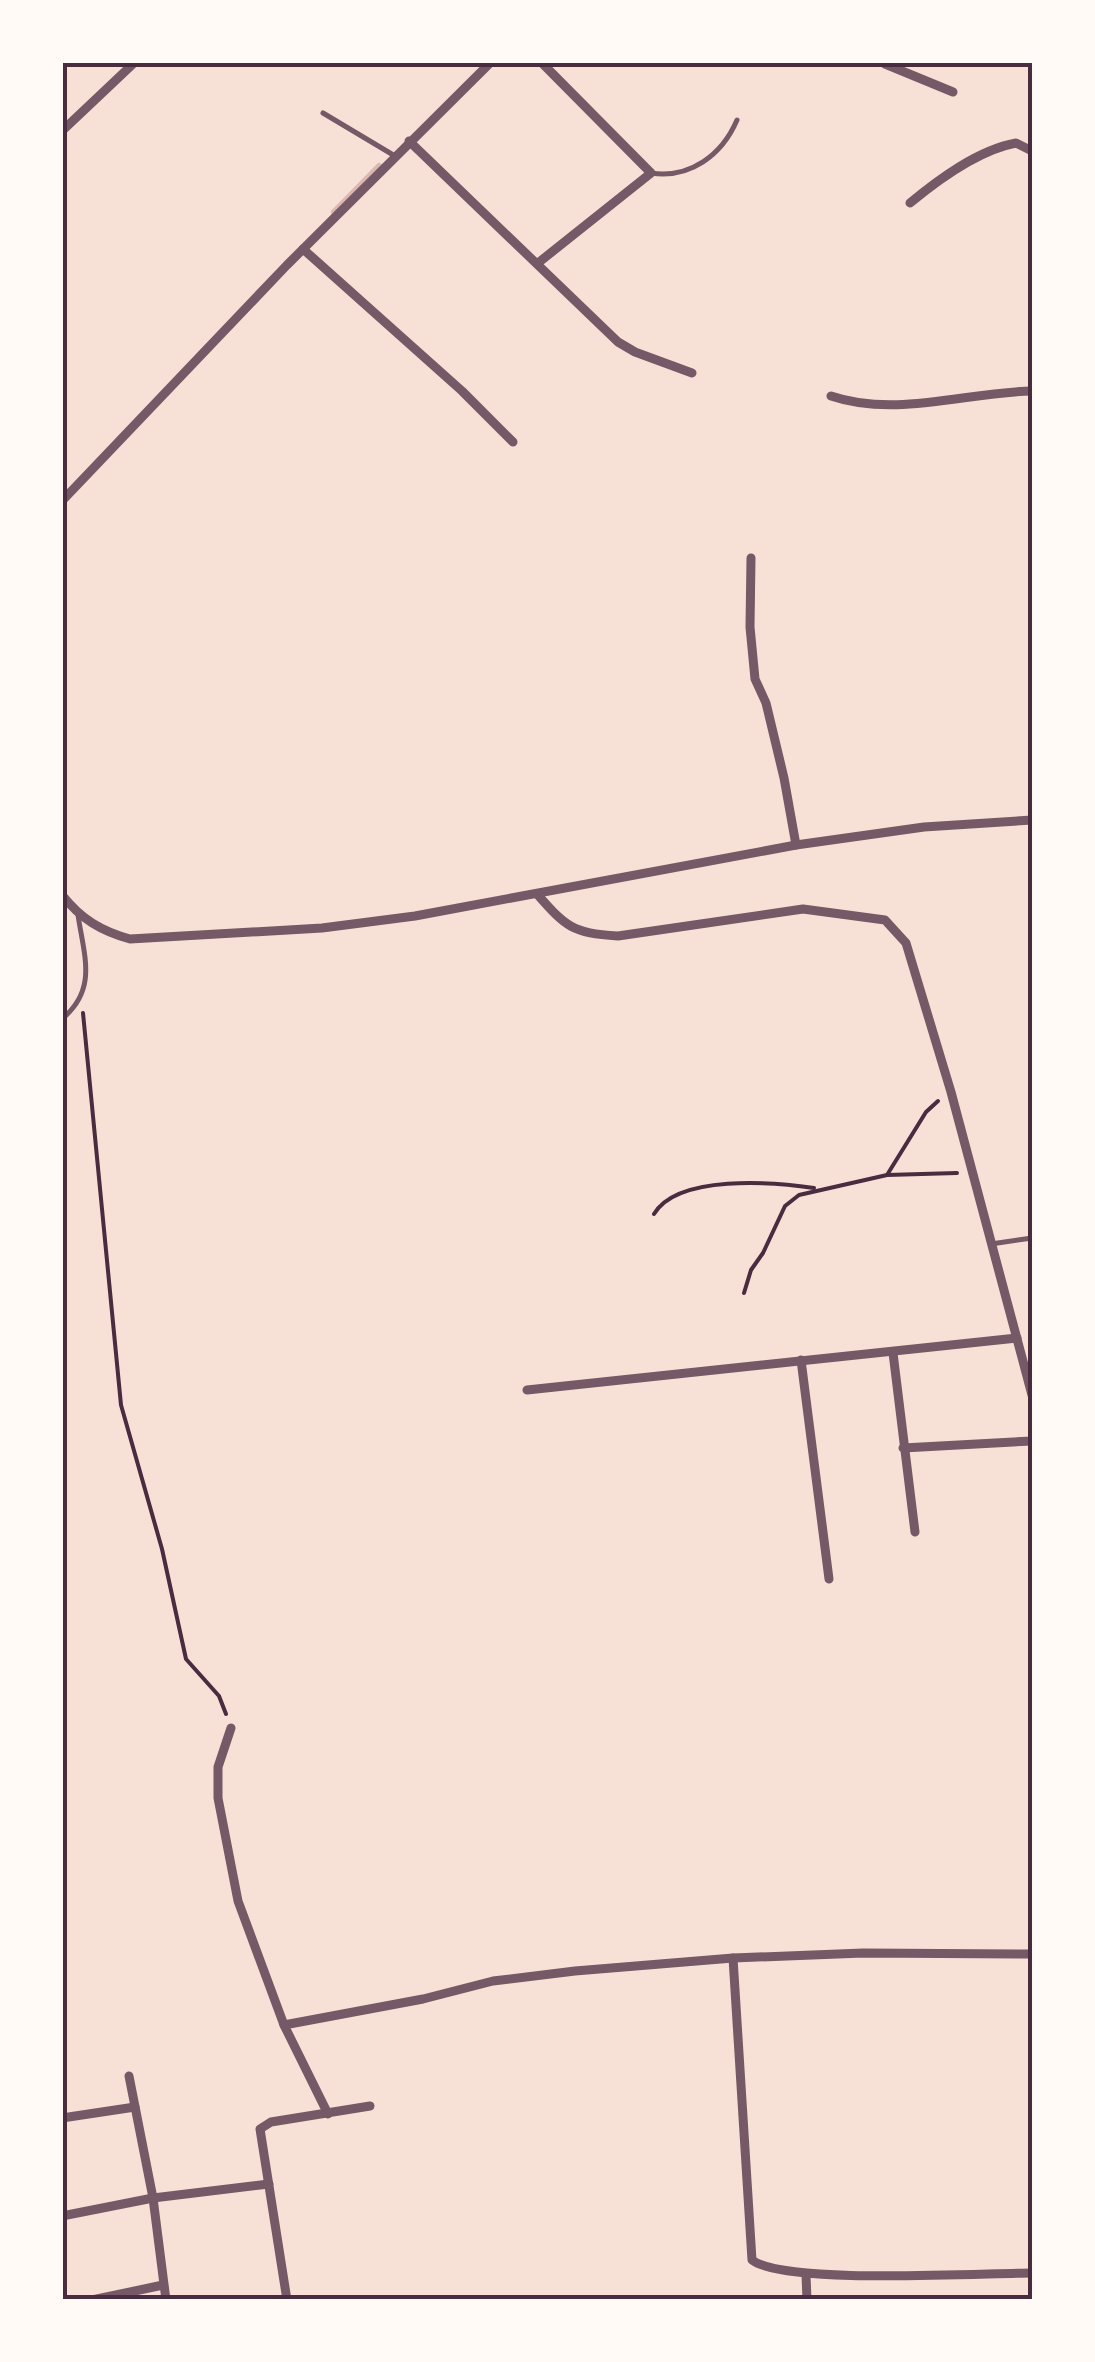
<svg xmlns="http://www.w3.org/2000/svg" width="1095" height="2362" viewBox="0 0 1095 2362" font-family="'Varela Round',sans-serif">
	<rect width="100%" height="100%" fill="#f7e1d7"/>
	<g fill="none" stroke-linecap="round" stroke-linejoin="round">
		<!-- stream -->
		<path stroke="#dcb8b0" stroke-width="6" d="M334 212 379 166"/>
		<!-- path -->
		<g stroke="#4a2c40" stroke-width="4">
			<path d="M83 1013 121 1405 162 1549 186 1659 219 1696 226 1714"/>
			<path d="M887 1175 957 1173"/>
			<path d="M654 1214C678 1174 773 1182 814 1188"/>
			<path d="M744 1293 751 1270 763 1253 785 1206 799 1195 887 1175 926 1112 938 1101"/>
		</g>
		<!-- service -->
		<g stroke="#755966" stroke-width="5">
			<path d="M323 113 395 156"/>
			<path d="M651 173C690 179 722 155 737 120"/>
			<path d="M62 1019C98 989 84 956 78 915"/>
			<path d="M991 1244 1032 1238"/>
		</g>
		<!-- minor -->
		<g stroke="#755966" stroke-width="9">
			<path d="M885 64 953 92"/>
			<path d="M62 131 135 62"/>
			<path d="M409 141 618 342 635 352 692 373"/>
			<path d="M910 203C939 179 978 150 1016 143L1032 151"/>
			<path d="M303 249 462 391 513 442"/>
			<path d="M538 263 651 173 541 62"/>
			<path d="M831 396C896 418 967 392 1032 391"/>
			<path d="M62 501 287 265 491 62"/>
			<path d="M751 558 750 627 755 679 766 703 784 778 796 845"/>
			<path d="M537 894C566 927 572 933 618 936L803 909 885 920 906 943 951 1092 1032 1395"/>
			<path d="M62 895C81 919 101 931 130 939L322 928 415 916 796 845 924 827 1032 820"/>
			<path d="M893 1353 915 1532"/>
			<path d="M801 1360 829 1579"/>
			<path d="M527 1390 1017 1338"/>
			<path d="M903 1448 1032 1441"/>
			<path d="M231 1728 218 1767V1798L238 1901 284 2025 328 2114"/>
			<path d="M733 1958 752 2260C784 2285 981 2273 1032 2273"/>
			<path d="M284 2025 423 1999 493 1981 575 1971 733 1958 863 1953 1032 1954"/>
			<path d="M129 2076 153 2198 166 2300"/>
			<path d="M62 2118 135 2107"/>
			<path d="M62 2216 153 2198 269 2184"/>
			<path d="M806 2275 807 2300"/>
			<path d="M92 2300 163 2285"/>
			<path d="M287 2300 260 2129 271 2122 370 2106"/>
		</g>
	</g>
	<!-- border -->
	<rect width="1095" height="2362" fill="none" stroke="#fffaf5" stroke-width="130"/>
	<rect x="65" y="65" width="965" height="2232" fill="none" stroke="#4a2c40" stroke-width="4"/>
</svg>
